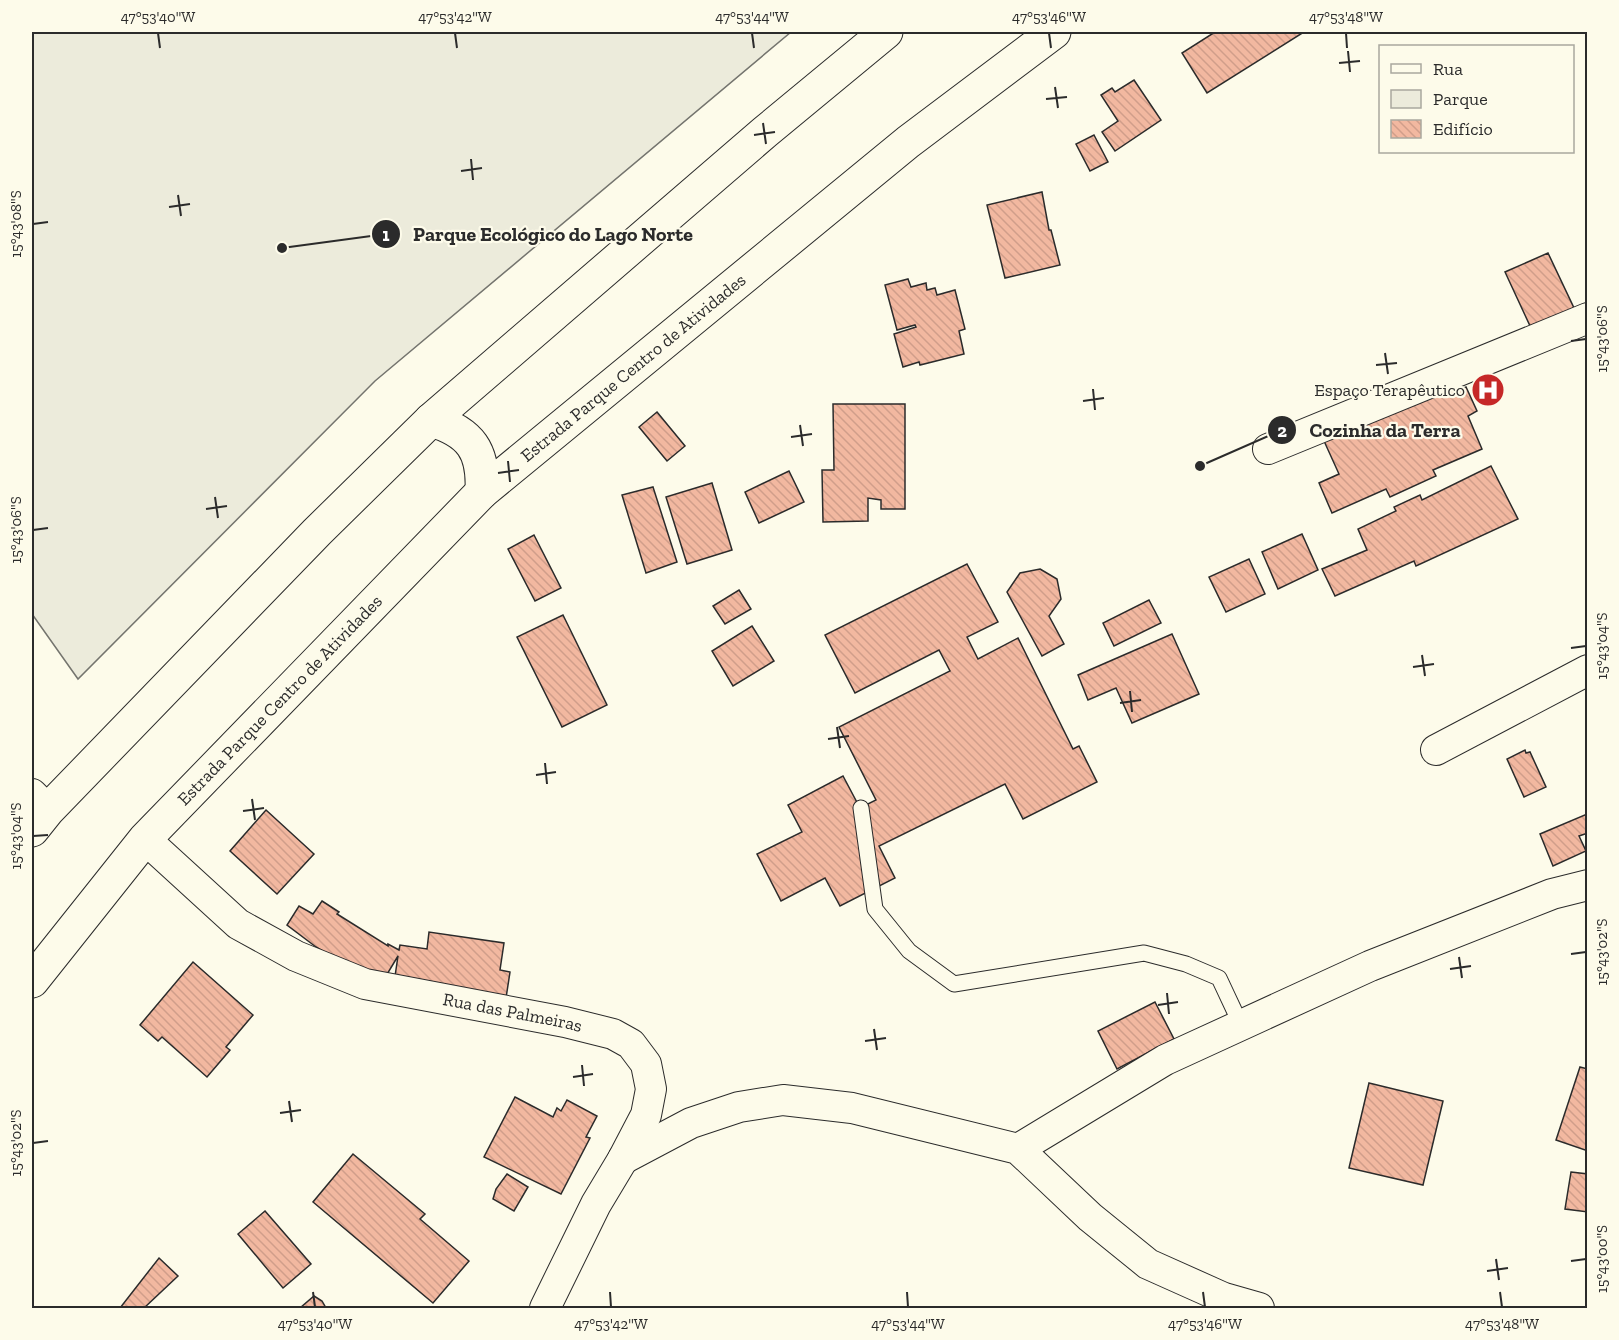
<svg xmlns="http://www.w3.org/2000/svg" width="1619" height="1340" viewBox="0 0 1619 1340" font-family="'Zilla Slab',serif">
	<defs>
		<pattern id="building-back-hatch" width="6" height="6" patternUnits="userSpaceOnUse" patternTransform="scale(1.5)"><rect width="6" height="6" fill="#f2b8a0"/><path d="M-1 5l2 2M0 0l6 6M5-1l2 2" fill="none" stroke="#d09e8a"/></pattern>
	</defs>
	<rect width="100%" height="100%" fill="#fdfbea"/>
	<!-- park -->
	<path fill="#ecebdb" stroke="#74746e" stroke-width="1.5" d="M32 32H791L375 381 78 679 32 614Z"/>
	<!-- building -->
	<g fill="url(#building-back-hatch)" stroke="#2b2b2b" stroke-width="1.5">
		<path d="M1215 32H1304L1207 93 1182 53Z"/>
		<path d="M1134 80 1161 120 1115 151 1102 132 1118 121 1101 95 1112 88 1115 92Z"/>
		<path d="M1094 135 1108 162 1090 171 1076 144Z"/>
		<path d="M1042 192 1049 230H1051L1060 265 1005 278 987 205Z"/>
		<path d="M1548 253 1574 308 1531 328 1505 272Z"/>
		<path d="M908 279 911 287 926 283 927 290 935 288 937 295 955 290 965 329 959 331 964 354 920 365 919 362 903 367 894 334 916 327 915 325 897 330 885 285Z"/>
		<path d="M1454 384 1457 391 1466 387 1477 411 1468 416 1482 449 1433 470 1436 476 1390 497 1386 489 1332 513 1319 483 1339 474 1324 441Z"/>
		<path d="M833 404H905V509H881V500L868 498V521L823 522 822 470H834Z"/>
		<path d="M657 412 685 446 667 461 639 427Z"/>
		<path d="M1491 466 1518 519 1416 566 1414 561 1335 596 1322 569 1367 550 1358 529 1396 511 1394 507 1420 495 1422 500Z"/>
		<path d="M789 471 804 502 759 523 745 492Z"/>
		<path d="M712 483 732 550 687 564 666 497Z"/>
		<path d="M653 487 677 562 646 573 622 495Z"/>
		<path d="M1302 534 1318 570 1278 589 1262 552Z"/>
		<path d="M534 535 561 588 535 601 508 549Z"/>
		<path d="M1249 559 1265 594 1226 612 1209 577Z"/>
		<path d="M967 564 998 622 967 637 978 659 1018 638 1073 749 1079 746 1097 782 1023 819 1005 784 879 846 895 878 840 906 825 878 781 901 757 854 802 832 788 805 843 776 860 808 876 800 839 727 950 671 939 650 855 693 825 635Z"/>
		<path d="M1040 569 1057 579 1061 599 1049 616 1064 644 1042 656 1007 592 1020 573Z"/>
		<path d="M739 590 751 609 725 624 713 606Z"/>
		<path d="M1149 600 1161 623 1114 646 1103 623Z"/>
		<path d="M563 615 607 705 562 727 517 637Z"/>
		<path d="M752 626 774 661 733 686 712 651Z"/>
		<path d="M1172 634 1199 694 1132 723 1116 688 1088 700 1078 675Z"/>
		<path d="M1525 750 1526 753 1530 752 1546 787 1524 797 1507 759Z"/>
		<path d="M266 810 314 854 277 894 230 851Z"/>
		<path d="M1587 814 1588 833 1579 836 1586 851 1553 866 1540 834Z"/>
		<path d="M322 901 339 912 337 914 388 946V944L399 950 400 945 427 949 429 932 504 943 500 970 510 972 506 998 394 983 398 956 383 981 369 979 316 947 287 925 299 906 313 914Z"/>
		<path d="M193 962 253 1015 226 1047 230 1050 207 1077 162 1037 158 1041 140 1025Z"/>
		<path d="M1155 1002 1174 1039 1117 1069 1098 1031Z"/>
		<path d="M1580 1067 1588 1069V1151L1556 1140Z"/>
		<path d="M1369 1083 1443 1101 1423 1185 1349 1168Z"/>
		<path d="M515 1097 553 1117 557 1108 561 1111 567 1100 597 1116 586 1137 590 1138 561 1194 484 1157Z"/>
		<path d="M353 1154 425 1214 420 1219 469 1261 433 1303 313 1202Z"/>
		<path d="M1571 1172 1588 1174V1212L1565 1209Z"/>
		<path d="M507 1174 528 1187 514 1211 493 1199 496 1189Z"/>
		<path d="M265 1211 311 1264 283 1288 238 1234Z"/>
		<path d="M159 1258 178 1276 144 1308H120Z"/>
		<path d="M314 1296 322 1301 326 1308H300Z"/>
	</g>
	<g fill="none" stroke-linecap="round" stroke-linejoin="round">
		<!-- service casing -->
		<g stroke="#2b2b2b" stroke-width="17">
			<path id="service" d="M861 808 875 909 909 951 954 984 1144 953 1186 964 1219 978 1241 1025"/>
		</g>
		<!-- minor casing -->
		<g stroke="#2b2b2b" stroke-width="32">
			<g id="minor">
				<path d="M1268 449 1588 318"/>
				<path d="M1436 750 1588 670"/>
				<path d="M32 794 48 810"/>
				<path id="s1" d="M145 839 238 924 296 956 365 984 565 1022 613 1034 631 1044 646 1064 651 1089 646 1115 623 1159 596 1204 545 1308"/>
				<path d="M1018 1149 1165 1060 1370 966 1552 894 1588 885"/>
				<path d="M623 1159 691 1123 739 1107 783 1100 852 1108 1018 1149 1090 1217 1148 1264 1224 1298 1259 1308"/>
			</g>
		</g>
		<!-- secondary casing -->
		<g stroke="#2b2b2b" stroke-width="35">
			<g id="secondary">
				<path d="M431 420C471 432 484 451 482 492"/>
				<path d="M32 830 48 810 317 532 431 420 765 132 886 32"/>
				<path id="s2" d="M32 981 145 839 482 492 908 142 1054 32"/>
			</g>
		</g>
		<!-- service -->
		<use href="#service" stroke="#fdfbea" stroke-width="15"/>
		<!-- minor -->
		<use href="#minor" stroke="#fdfbea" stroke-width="30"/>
		<!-- secondary -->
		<use href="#secondary" stroke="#fdfbea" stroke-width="33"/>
	</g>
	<!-- ticks -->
	<path fill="none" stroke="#2b2b2b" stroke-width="2" d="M158 33 160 48M455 33 457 48M752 33 754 48M1049 33 1051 48M1346 33 1347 48M1348 51 1350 72M1339 63 1360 61M1055 87 1058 108M1046 99 1067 97M763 123 766 144M754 135 775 132M471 159 473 180M461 171 482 168M178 195 181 216M169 207 190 204M33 224 48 222M1571 341 1586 339M1385 353 1388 374M1376 365 1397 363M1093 389 1095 410M1083 401 1104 398M800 425 803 446M791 437 812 434M508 461 510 482M498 473 519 470M215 497 218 518M206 509 227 506M33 530 48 528M1571 648 1586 646M1422 655 1425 676M1413 667 1434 664M1130 691 1132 712M1120 703 1141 700M837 727 840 748M828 739 849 736M545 763 547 784M536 775 556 772M252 799 255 820M243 811 264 808M33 836 48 835M1571 954 1586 952M1459 957 1462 978M1450 969 1471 966M1167 993 1169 1014M1158 1005 1178 1002M874 1029 877 1050M865 1041 886 1038M582 1065 584 1086M573 1077 593 1074M289 1101 292 1122M280 1113 301 1110M33 1143 48 1141M1496 1259 1499 1280M1571 1261 1586 1259M1487 1271 1508 1268M313 1292 315 1307M610 1292 611 1307M907 1292 908 1307M1203 1292 1205 1307M1500 1292 1502 1307"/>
	<!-- icons -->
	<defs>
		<g id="hospital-disc" transform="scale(1.725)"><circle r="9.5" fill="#c62828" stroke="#fdfbea"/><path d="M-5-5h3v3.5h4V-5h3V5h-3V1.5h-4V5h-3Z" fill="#fff"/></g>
	</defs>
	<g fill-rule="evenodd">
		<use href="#hospital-disc" x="1488" y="390"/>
	</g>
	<g text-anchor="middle" stroke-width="4.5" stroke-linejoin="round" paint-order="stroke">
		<!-- street labels -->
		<g font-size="18" fill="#2b2b2b" stroke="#fdfbea">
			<text dy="6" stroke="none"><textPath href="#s2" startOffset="861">Estrada Parque Centro de Atividades</textPath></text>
			<text dy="6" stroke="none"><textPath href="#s2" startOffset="375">Estrada Parque Centro de Atividades</textPath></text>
			<text dy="6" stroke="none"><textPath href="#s1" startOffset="417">Rua das Palmeiras</textPath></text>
		</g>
		<!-- poi labels -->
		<g font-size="18" fill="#2b2b2b" stroke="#fdfbea" text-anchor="end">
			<text x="1465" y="396">Espaço Terapêutico</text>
		</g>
	</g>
	<!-- callouts -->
	<path fill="none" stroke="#2b2b2b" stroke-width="2" d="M282 248L386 234M1200 466L1282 430"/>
	<g fill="#2b2b2b" stroke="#fdfbea" stroke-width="2">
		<circle cx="282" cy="248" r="6"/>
		<circle cx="1200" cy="466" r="6"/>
		<circle cx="386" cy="234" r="15"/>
		<circle cx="1282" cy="430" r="15"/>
	</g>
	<g font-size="18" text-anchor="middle" font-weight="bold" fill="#fff">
		<text x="386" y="241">1</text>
		<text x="1282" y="437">2</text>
	</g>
	<g font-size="20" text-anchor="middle" font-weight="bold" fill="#2b2b2b" stroke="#fdfbea" stroke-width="4.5" stroke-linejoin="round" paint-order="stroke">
		<text x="553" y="241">Parque Ecológico do Lago Norte</text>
		<text x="1385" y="437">Cozinha da Terra</text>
	</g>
	<!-- border -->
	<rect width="1619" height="1340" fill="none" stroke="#fdfbea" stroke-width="66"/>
	<!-- legend -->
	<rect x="1379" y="45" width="195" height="108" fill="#fdfbea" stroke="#a9a89e" stroke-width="1.5"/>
	<rect x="1391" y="64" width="30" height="9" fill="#fdfbea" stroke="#a9a89e" stroke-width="1.5"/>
	<text x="1433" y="75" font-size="18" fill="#2b2b2b">Rua</text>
	<rect x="1391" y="90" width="30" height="18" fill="#ecebdb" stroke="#a9a89e" stroke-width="1.5"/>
	<text x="1433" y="105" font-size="18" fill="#2b2b2b">Parque</text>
	<rect x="1391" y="120" width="30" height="18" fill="url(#building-back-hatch)" stroke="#a9a89e" stroke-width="1.5"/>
	<text x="1433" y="135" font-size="18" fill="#2b2b2b">Edifício</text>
	<rect x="33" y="33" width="1553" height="1274" fill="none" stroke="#2b2b2b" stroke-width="2"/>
	<g font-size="15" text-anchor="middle" fill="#2b2b2b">
		<text x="158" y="22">47°53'40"W</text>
		<text x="455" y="22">47°53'42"W</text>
		<text x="752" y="22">47°53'44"W</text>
		<text x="1049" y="22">47°53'46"W</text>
		<text x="1346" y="22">47°53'48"W</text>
		<text transform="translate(16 224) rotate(-90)" y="5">15°43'08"S</text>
		<text transform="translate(1602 339) rotate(-90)" y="5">15°43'06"S</text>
		<text transform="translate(16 530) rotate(-90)" y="5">15°43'06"S</text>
		<text transform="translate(1602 646) rotate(-90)" y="5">15°43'04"S</text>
		<text transform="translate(16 836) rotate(-90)" y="5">15°43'04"S</text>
		<text transform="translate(1602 952) rotate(-90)" y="5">15°43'02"S</text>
		<text transform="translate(16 1143) rotate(-90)" y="5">15°43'02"S</text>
		<text transform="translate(1602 1259) rotate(-90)" y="5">15°43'00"S</text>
		<text x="315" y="1329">47°53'40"W</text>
		<text x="611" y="1329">47°53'42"W</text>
		<text x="908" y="1329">47°53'44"W</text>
		<text x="1205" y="1329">47°53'46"W</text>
		<text x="1502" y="1329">47°53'48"W</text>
	</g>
</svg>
